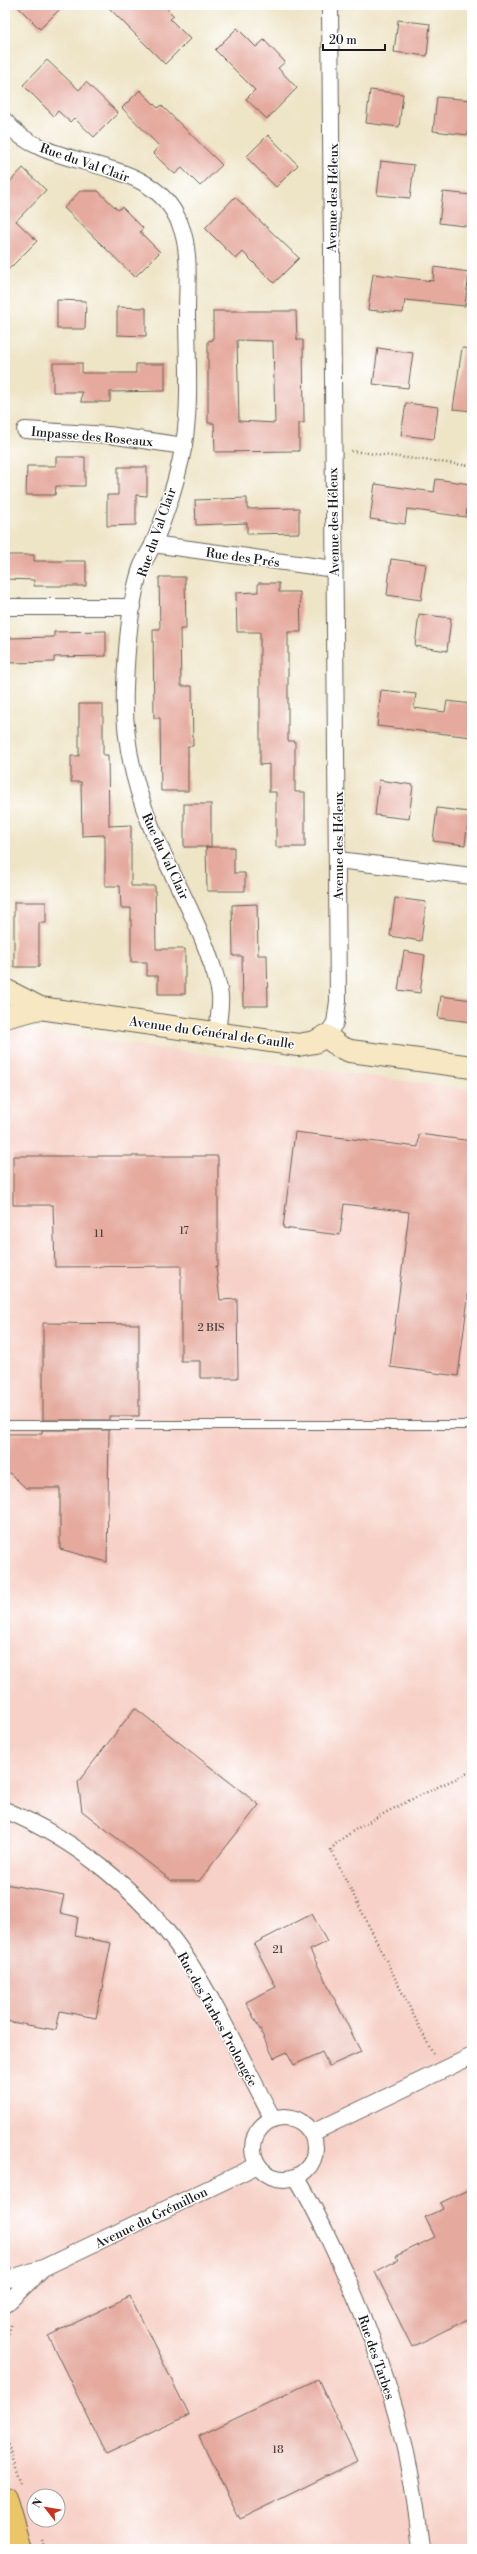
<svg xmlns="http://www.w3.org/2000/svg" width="477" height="2554" viewBox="0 0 477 2554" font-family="'Libre Bodoni',serif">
	<rect width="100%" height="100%" fill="#fff"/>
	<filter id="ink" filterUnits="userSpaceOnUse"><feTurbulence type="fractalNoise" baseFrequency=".025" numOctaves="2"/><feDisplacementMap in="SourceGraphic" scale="8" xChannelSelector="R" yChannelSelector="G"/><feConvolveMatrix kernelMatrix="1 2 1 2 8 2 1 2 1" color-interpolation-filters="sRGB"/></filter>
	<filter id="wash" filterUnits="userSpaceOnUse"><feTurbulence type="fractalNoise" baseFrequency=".012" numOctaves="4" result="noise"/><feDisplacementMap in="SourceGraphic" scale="16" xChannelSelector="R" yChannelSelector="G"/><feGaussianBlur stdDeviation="0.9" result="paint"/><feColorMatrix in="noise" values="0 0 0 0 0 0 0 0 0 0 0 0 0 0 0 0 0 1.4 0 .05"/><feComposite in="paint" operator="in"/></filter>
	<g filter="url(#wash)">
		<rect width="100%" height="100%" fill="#eee4c6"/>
		<!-- built -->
		<path fill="#f7d1c7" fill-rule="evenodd" d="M5 1028 472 1090V2549H5ZM34 2496H58V2520H34Z"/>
		<g id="blocks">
			<!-- building -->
			<g fill="#e5a99d" fill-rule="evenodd">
				<path d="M16 5H64L40 29Z"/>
				<path d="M106 5H163L174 16 170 19 190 39 165 64Z"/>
				<path d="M398 20 430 24 427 56 394 52Z"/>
				<path d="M237 28 256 47 264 40 285 62 278 68 297 88 267 119 246 99 255 90 215 50Z"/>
				<path d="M47 60 79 90 86 82 118 113 94 137 74 118 70 122 58 111 54 116 23 85Z"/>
				<path d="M140 90 158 108 161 105 222 165 200 186 182 168 175 174 163 163 153 153 159 146 122 108Z"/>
				<path d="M370 90 403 94 399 127 366 123Z"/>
				<path d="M437 97 471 100 468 135 433 131Z"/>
				<path d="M268 135 298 165 276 187 246 157Z"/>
				<path d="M381 161 414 165 410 198 377 195Z"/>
				<path d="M23 168 46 190 16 221 37 241 5 273V187Z"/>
				<path d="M80 191H98L118 210 122 207 143 228 140 232 160 252 135 277 64 208Z"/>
				<path d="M443 192 472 195V227L439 223Z"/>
				<path d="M235 197 299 258 274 283 243 252 236 259 205 228Z"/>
				<path d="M434 267 469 272 465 306 405 300 403 313 368 310 373 274 433 281Z"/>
				<path d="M57 300 86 301 85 329H57Z"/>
				<path d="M117 307 146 308V336L117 335Z"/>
				<path d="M213 311H296L297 340H303L304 423H299V451L215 452 214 423H208V341L213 340ZM237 340 273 341 275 423 239 421Z"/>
				<path d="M378 348 413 353 408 388 373 384Z"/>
				<path d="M462 348 472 349V411L453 409Z"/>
				<path d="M53 363H82V373H136V364H165V391L110 392V402H81L82 392H53Z"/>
				<path d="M406 403 438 407 434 439 401 435Z"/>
				<path d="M56 457H85V486H56L55 495H26L27 466H56Z"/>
				<path d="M118 467H147V496L136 495V525L107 526V495H118Z"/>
				<path d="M436 479 470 484 466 517 407 509 405 524 370 519 375 484 434 492Z"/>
				<path d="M247 498V509L299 508V533L247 534V523L196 525 195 500Z"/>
				<path d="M5 555H34V561H86V586H34V580L5 579Z"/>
				<path d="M391 559 426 564 421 600 387 595Z"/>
				<path d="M159 577H185L186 629H180L181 686H192L193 746H188V791H161L160 718H154L153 629H160Z"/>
				<path d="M258 583H279V592H300L301 632H288V741H295V792H305V847H276V792H269V764L260 765V632H237L236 593 258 592Z"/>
				<path d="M419 614 451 618 447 651 415 646Z"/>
				<path d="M106 631V656L54 657V662L9 663V638L54 637V632Z"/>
				<path d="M381 690 416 694 414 708 445 712 447 701 472 704V737L377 726Z"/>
				<path d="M79 704H103V755H108L109 826 131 825V886H155L156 949H185V994H158V976H147V962H131V908H121L120 886H105V835L82 836 81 782H71V756H79Z"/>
				<path d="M379 780 413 785 409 819 375 815Z"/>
				<rect x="184" y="804" width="27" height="43"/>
				<path d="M437 808 469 812 465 845 433 841Z"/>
				<path d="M206 847H234V873H245V891H207Z"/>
				<path d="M395 898 426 902 421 941 390 936Z"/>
				<path d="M14 902H46V923H39V967H14Z"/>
				<path d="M257 904 258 955H267L268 1006H243L242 956H233L232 905Z"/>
				<path d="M404 951 425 955 420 993 398 990Z"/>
				<path d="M441 996 472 1000V1022L438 1018Z"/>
				<path d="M295 1132 418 1147 419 1134 472 1141V1283L470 1282 458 1376 390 1367 409 1212 344 1204 340 1235 283 1228Z"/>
				<path d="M13 1156H218V1266H216L220 1300 237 1299 238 1378H200V1361H181V1266L55 1267 53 1205H13Z"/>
				<path d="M43 1323 139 1324V1416H109V1420H43Z"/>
				<path d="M42 1430H109L107 1562 60 1549V1488H26L5 1469V1434H42Z"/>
				<path d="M135 1708 259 1805 199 1881H172L82 1811 78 1782Z"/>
				<path d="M5 1884 64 1895 60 1913 78 1917 75 1936 111 1943 96 2018 60 2011 56 2030 5 2021Z"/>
				<path d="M312 1914 327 1942 310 1950 361 2052 329 2066 322 2052 294 2065 287 2052 274 2058 246 2002 276 1987 254 1944Z"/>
				<path d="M472 2188V2317L412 2347 375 2272 398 2260 396 2256 435 2237 425 2217 443 2209 440 2203Z"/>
				<path d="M130 2296 189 2415 106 2454 48 2336Z"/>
				<path d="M318 2379 357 2461 240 2519 199 2436Z"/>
			</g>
		</g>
	</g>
	<g filter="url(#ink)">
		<use href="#blocks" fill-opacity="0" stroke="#666258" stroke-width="1"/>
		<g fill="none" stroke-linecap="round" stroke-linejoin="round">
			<!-- lane casing -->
			<g stroke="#666258" stroke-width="10">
				<path id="lane" d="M5 1425H472"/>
			</g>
			<!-- street casing -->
			<g stroke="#666258" stroke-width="18">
				<g id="street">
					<path d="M5 121C48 176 151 150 180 224 191 251 187 284 187 313 187 356 191 401 184 444 178 477 166 514 153 545 149 553 144 560 141 568 130 600 126 654 125 688 123 735 133 782 151 826 168 870 194 911 209 956 213 969 219 983 220 996 221 1008 218 1021 217 1033"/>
					<path d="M25 430 109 435 184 446"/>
					<path d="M153 544 334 569"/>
					<path d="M5 607H133"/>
					<path d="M338 860 472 876"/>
					<path d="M326 1036 335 1023 338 1001 330 5"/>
					<path d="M5 1810C76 1840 139 1890 183 1953 217 2004 244 2065 273 2119"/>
					<circle cx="284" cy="2148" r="31"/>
					<path d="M312 2133 472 2056"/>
					<path d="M296 2177C311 2200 322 2225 334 2250 379 2344 412 2445 421 2549"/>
					<path d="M5 2280 43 2268 258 2165"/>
					<path d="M5 2305 41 2270"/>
				</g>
			</g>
			<!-- secondary casing -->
			<g stroke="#666258" stroke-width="24">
				<g id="secondary">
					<path d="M5 990 40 1008 298 1045 315 1042 326 1036 340 1047 350 1051 472 1067"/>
					<path d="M5 1017 40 1008"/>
				</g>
			</g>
			<!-- primary casing -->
			<g stroke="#666258" stroke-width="24">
				<path id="primary" d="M5 2498 20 2549"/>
			</g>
			<!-- path -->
			<g stroke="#666258" stroke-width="2.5" stroke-dasharray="1 3" stroke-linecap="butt">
				<path d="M351 451 472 466"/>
				<path d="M433 2054 331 1850C342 1829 445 1784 472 1771"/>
				<path d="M5 2345 12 2322"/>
				<path d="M5 2437 22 2484"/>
				<path d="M42 2540 45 2549"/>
			</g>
			<!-- lane -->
			<use href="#lane" stroke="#fff" stroke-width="8"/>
			<!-- street -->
			<use href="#street" stroke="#fff" stroke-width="16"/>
			<!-- secondary -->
			<use href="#secondary" stroke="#f7e8c3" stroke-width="22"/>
			<!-- primary -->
			<use href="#primary" stroke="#ebc669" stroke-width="22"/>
		</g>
	</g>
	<g text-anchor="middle" stroke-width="3" stroke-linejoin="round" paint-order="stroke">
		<!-- number labels -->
		<g font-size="11" fill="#4e3f3c">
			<text x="184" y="1234">17</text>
			<text x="99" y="1237">11</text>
			<text x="211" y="1331">2 BIS</text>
			<text x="278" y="1953">21</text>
			<text x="278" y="2453">18</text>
		</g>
		<!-- street labels -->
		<g font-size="13" fill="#1c1c1c" stroke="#fff">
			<text transform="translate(85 162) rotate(19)" y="5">Rue du Val Clair</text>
			<text transform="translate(332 198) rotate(-89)" y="5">Avenue des Héleux</text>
			<text transform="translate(92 436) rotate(5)" y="5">Impasse des Roseaux</text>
			<text transform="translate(333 522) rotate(-91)" y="5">Avenue des Héleux</text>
			<text transform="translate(156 532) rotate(-71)" y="5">Rue du Val Clair</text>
			<text transform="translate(243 557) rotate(8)" y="5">Rue des Prés</text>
			<text transform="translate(338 846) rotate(-90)" y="5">Avenue des Héleux</text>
			<text transform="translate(166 856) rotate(65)" y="5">Rue du Val Clair</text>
			<text transform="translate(212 1032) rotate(8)" y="5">Avenue du Général de Gaulle</text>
			<text transform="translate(218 2019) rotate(61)" y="5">Rue des Tarbes Prolongée</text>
			<text transform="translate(151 2217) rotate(-26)" y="5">Avenue du Grémillon</text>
			<text transform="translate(377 2357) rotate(71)" y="5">Rue des Tarbes</text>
		</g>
	</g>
	<!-- margin -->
	<rect width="477" height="2554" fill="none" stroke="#fff" stroke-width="20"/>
	<!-- north arrow -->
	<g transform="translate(46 2508) rotate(301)"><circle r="19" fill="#ffffff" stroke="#a4a4a4"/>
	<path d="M0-3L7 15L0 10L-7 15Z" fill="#c8321e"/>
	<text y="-6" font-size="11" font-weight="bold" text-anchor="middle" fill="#1c1c1c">N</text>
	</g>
	<!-- scale -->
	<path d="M323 44v6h62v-6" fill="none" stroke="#1c1c1c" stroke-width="2"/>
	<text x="329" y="44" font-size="12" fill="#1c1c1c" stroke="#ffffff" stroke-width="3" paint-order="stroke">20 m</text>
</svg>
